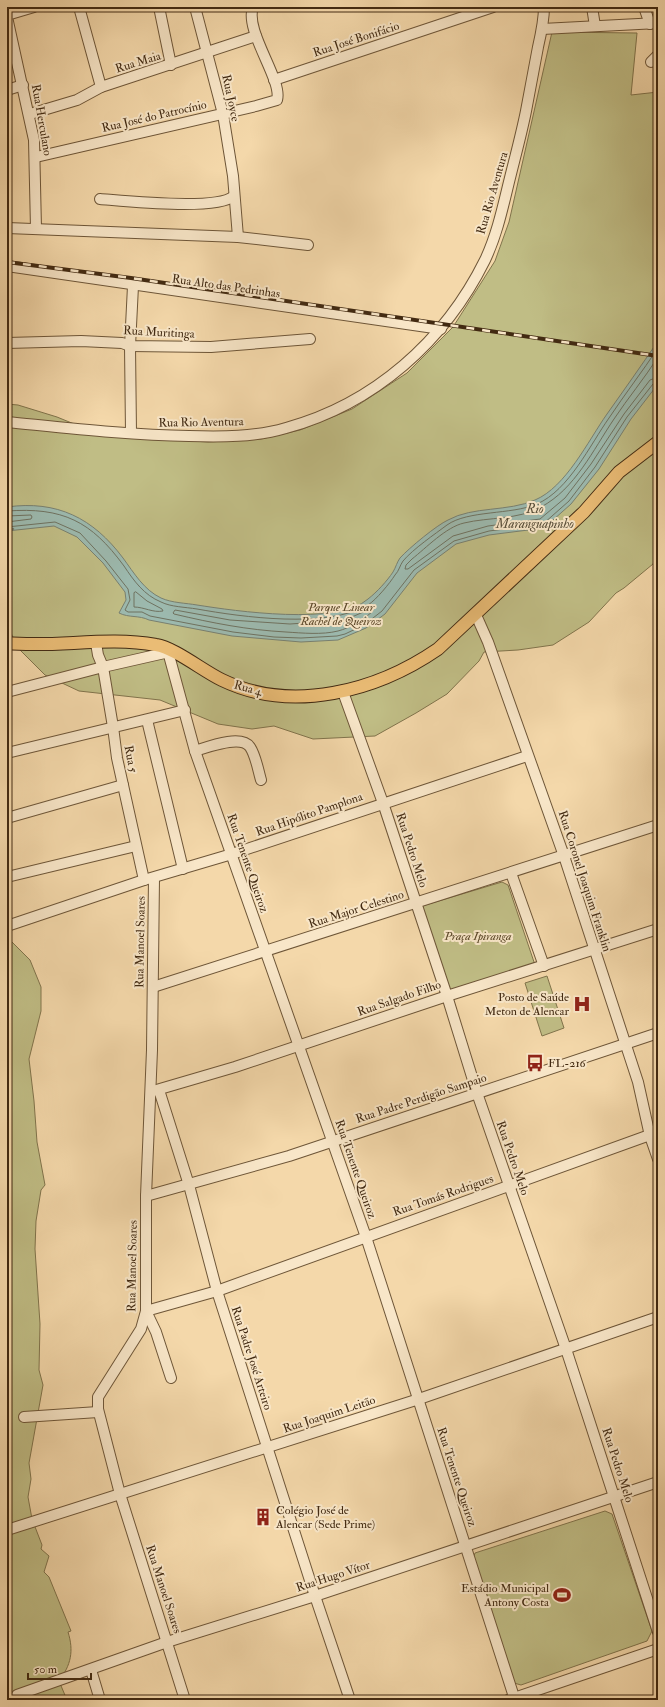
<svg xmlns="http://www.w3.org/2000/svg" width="665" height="1707" viewBox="0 0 665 1707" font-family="'IM FELL Double Pica',serif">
	<rect width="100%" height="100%" fill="#f4d8aa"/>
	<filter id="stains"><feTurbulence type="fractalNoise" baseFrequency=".005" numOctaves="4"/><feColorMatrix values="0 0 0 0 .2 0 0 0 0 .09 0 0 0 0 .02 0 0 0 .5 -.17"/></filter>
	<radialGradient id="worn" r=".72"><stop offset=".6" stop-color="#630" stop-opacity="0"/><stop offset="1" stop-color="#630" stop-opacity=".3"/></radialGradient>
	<!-- green -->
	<g fill="#c0bd85" stroke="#81744c">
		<path d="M552 32 637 33 631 95 658 92V555L653 564 624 588 616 593 589 622 553 645 518 650 484 652 479 661 447 694 416 713 375 736 313 739 274 726 252 729 218 724 160 700 79 691 45 675 18 648 11 633 7 632V404L18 405 57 417 101 435 208 442 261 439 300 430 352 409 407 373 453 327 495 261 509 222Z"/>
		<path d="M502 882 508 885 534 962 532 966 451 991 448 990 422 906Z"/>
		<path d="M7 939 12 942 30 960 41 987V1011L29 1059 34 1101 37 1142 45 1185 41 1190 36 1221 35 1249 40 1324 39 1370 43 1385 31 1452 29 1463 31 1479 28 1497 32 1519 42 1545 41 1549 49 1556 44 1572 49 1577 71 1631 68 1632C74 1651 71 1665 59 1681L67 1700H7Z"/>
		<path d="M547 976 564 1028 542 1036 525 983Z"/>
		<path d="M605 1511 612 1514 652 1631 647 1641 521 1685 514 1683 473 1559 475 1553Z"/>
	</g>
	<!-- water -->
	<path fill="#9cb9ae" stroke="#788070" d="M658 341V384L631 419 599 469 571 504 544 528 489 535 456 544 417 573 385 614 366 628 338 640 301 642 232 636 149 620C139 615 129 618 119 613L126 600 125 592 103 563 77 537 54 526 7 531V507C57 500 93 518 123 558 134 573 144 590 161 598 172 603 186 603 197 605 235 611 338 626 368 599 377 592 387 581 393 572 396 567 397 562 400 558 409 548 437 525 448 520 473 506 508 512 535 500 566 487 588 441 607 414 624 390 641 366 658 341Z"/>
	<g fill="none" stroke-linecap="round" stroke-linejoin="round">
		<!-- shore -->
		<g stroke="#6f7260" stroke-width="1">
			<path d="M658 357C644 379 628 398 614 419 593 450 575 489 541 507 518 520 489 517 464 523 446 527 426 548 412 559L406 565 405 569H408L453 536 488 526 540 519 565 498 591 464 624 414 650 380 658 377"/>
			<path d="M7 511C63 507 91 521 124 566 134 581 144 595 161 602 171 607 185 607 197 609 242 617 327 629 368 605 376 600 390 583 395 575 399 571 400 565 403 561 413 549 435 534 447 525 468 510 511 515 537 504 569 490 590 445 609 418 625 394 642 372 658 348"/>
			<path d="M7 516 31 515 32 517 31 519 7 522"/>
			<path d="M7 527 55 522 80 533 106 561 128 589 130 600 125 610 128 612H142L150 616 233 632 274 637 301 638 337 636 345 634 364 625 382 611 414 570 454 541 489 531 543 524 569 501 595 467 627 417 653 384 658 382"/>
			<path d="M136 592 147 601 162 609 163 611C153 613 144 607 134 607V593Z"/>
			<path d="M371 609 373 610 372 612C362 620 350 628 338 631 322 635 302 633 286 632 248 630 212 623 174 614L173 613 175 610 230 620 290 624 332 621 347 619Z"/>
		</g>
		<!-- stream -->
		<path stroke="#788070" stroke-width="2.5" d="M7 533 13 529"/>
		<!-- minor casing -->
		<g stroke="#6e5638" stroke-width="12">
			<g id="minor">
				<path d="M79 7 101 87"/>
				<path d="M159 7 171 65"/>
				<path d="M195 7 223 114 233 176 238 237"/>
				<path d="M592 7 595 26"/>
				<path d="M644 7 650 24"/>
				<path d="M7 15 34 7"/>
				<path d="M7 17 34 140 36 229"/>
				<path d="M542 29 658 23"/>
				<path d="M651 62 658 55"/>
				<path d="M274 80 493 7"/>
				<path d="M7 90 23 85"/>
				<path d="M30 114 77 100 101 87 256 36"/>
				<path d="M36 157 256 106 277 100C283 80 244 31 253 7"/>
				<path d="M100 199C125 201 216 211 234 196"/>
				<path d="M7 228 238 237 308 245"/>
				<path d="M7 266 441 329"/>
				<path d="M7 343 81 341 122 343 130 346 211 347 310 339"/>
				<path d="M7 422C68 428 128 435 189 436 221 437 256 437 286 428 374 404 445 341 485 260 496 237 502 211 508 186 514 161 521 136 526 111 530 90 534 68 538 47 541 34 544 21 544 7"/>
				<path d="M131 433 130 346 133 286"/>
				<path d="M476 615 488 642 564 856 638 1082 650 1136 658 1159"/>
				<path d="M96 643 98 655 103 667 113 727 117 758 144 880"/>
				<path d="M167 648 195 751 366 1237 515 1700"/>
				<path d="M7 692 103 667 169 652"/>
				<path d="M343 692 383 803 447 996 477 1093 566 1349 658 1632"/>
				<path d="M147 720 183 869"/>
				<path d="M195 751C208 747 241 734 250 747 256 756 258 770 261 780"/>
				<path d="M7 753 185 710"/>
				<path d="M7 818 123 785"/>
				<path d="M511 873 544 966"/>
				<path d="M7 877 136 846"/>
				<path d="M154 878 152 1050 146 1196V1311L141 1329 98 1397V1409L120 1494 185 1700"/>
				<path d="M7 926 144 880 232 854 527 756"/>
				<path d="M153 987 658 825"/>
				<path d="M159 1090 189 1185 217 1291 315 1596 350 1700"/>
				<path d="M153 1091 235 1067 447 996 658 929"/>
				<path d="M146 1196 289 1156 658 1033"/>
				<path d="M171 1378 156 1332 146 1311 217 1291 658 1132"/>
				<path d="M24 1417 98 1412"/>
				<path d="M7 1530 419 1399 658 1317"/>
				<path d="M91 1670 100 1700"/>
				<path d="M17 1695 167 1642 315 1596 658 1482"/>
				<path d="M508 1700 658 1649"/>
			</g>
		</g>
		<!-- major casing -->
		<g stroke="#422a12" stroke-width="14">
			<path id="major" d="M7 643C56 648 107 636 156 645 175 648 203 671 222 680 292 714 377 691 438 649L584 512 619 472 658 442"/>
		</g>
		<!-- minor -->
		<use href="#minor" stroke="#f8e6c8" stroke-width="10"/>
		<!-- major -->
		<use href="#major" stroke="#eabc75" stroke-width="12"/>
		<!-- rail casing -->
		<g stroke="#422a12" stroke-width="4">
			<path id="rail" d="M7 262 131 278 658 356"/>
		</g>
		<!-- rail -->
		<use href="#rail" stroke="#f8e6c8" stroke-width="2.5" stroke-dasharray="8" stroke-linecap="butt"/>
	</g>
	<!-- icons -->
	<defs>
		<g id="hospital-bare" transform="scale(1.38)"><path d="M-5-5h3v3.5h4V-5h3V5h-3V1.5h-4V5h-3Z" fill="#8f2418" stroke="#f8e6c8" stroke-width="2.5" paint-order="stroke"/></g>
		<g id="bus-bare" transform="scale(1.38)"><path d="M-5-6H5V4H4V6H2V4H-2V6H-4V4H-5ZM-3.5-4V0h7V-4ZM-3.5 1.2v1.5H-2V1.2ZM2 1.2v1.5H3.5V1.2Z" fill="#8f2418" stroke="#f8e6c8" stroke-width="2.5" paint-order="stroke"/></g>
		<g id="building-bare" transform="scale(1.38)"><path d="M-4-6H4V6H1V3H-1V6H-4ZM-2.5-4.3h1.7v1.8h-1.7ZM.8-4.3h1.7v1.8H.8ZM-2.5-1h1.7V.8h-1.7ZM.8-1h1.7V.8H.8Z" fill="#8f2418" stroke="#f8e6c8" stroke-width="2.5" paint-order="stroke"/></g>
		<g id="stadium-bare" transform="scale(1.38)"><path d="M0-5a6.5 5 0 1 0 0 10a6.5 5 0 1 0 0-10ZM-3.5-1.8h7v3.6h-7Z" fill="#8f2418" stroke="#f8e6c8" stroke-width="2.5" paint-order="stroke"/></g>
	</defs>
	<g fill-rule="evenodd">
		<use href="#hospital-bare" x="582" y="1004"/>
		<use href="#bus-bare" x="535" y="1063"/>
		<use href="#building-bare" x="263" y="1517"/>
		<use href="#stadium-bare" x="562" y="1595"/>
	</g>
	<g text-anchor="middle" stroke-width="4" stroke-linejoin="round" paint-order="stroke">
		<!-- street labels -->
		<g font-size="12" fill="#422a12" stroke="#f8e6c8">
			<text transform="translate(356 39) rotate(-18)" y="4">Rua José Bonifácio</text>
			<text transform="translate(138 62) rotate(-17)" y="4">Rua Maia</text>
			<text transform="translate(231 98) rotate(78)" y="4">Rua Joyce</text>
			<text transform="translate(154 116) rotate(-13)" y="4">Rua José do Patrocínio</text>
			<text transform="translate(42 120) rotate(80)" y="4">Rua Herculano</text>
			<text transform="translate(492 193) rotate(-74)" y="4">Rua Rio Aventura</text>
			<text transform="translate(226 286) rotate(8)" y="4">Rua Alto das Pedrinhas</text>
			<text transform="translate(159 332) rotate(3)" y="4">Rua Muritinga</text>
			<text transform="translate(201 422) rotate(-1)" y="4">Rua Rio Aventura</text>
			<text transform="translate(248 688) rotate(16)" y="4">Rua 4</text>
			<text transform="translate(131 759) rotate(79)" y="4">Rua 5</text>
			<text transform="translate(309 814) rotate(-19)" y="4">Rua Hipólito Pamplona</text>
			<text transform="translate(412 850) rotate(72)" y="4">Rua Pedro Melo</text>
			<text transform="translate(248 863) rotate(71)" y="4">Rua Tenente Queiroz</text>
			<text transform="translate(585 881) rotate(72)" y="4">Rua Coronel Joaquim Franklin</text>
			<text transform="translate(356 909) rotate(-18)" y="4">Rua Major Celestino</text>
			<text transform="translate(140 942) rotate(-89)" y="4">Rua Manoel Soares</text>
			<text transform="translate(399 998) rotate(-19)" y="4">Rua Salgado Filho</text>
			<text transform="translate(421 1098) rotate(-18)" y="4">Rua Padre Perdigão Sampaio</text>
			<text transform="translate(513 1158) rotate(71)" y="4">Rua Pedro Melo</text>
			<text transform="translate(356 1169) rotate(71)" y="4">Rua Tenente Queiroz</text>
			<text transform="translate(443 1195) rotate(-19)" y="4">Rua Tomás Rodrigues</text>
			<text transform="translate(132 1266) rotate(-89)" y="4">Rua Manoel Soares</text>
			<text transform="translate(252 1358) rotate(72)" y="4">Rua Padre José Arteiro</text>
			<text transform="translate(329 1414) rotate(-18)" y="4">Rua Joaquim Leitão</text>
			<text transform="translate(618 1465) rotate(72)" y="4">Rua Pedro Melo</text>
			<text transform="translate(457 1477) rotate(72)" y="4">Rua Tenente Queiroz</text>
			<text transform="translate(333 1576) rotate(-18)" y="4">Rua Hugo Vítor</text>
			<text transform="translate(164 1589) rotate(72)" y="4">Rua Manoel Soares</text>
		</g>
		<!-- park labels -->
		<g font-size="12" font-style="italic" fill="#5b4729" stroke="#f8e6c8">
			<text x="341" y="611">Parque Linear<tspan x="341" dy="14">Rachel de Queiroz</tspan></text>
			<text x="478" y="940">Praça Ipiranga</text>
		</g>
		<!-- poi labels -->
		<g font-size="12" fill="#422a12" stroke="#f8e6c8" text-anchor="end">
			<text x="569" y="1001">Posto de Saúde<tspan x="569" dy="14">Meton de Alencar</tspan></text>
			<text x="548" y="1067" text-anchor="start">FL-216</text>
			<text x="276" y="1514" text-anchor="start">Colégio José de<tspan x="276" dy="14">Alencar (Sede Prime)</tspan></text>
			<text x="549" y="1592">Estádio Municipal<tspan x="549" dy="14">Antony Costa</tspan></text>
		</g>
		<!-- water labels -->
		<g font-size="13" font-style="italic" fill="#584e39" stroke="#f8e6c8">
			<text x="535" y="513">Rio<tspan x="535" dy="15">Maranguapinho</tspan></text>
		</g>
	</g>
	<!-- margin -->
	<rect width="665" height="1707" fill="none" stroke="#f4d8aa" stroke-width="24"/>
	<rect x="8" y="8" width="649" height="1691" fill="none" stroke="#422a12" stroke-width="2"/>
	<rect x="12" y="12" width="641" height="1683" fill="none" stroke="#422a12"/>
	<!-- scale -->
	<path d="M28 1673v6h63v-6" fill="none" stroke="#422a12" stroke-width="2"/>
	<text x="34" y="1673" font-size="12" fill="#422a12" stroke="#f8e6c8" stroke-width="3" paint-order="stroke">50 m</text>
	<rect width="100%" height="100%" filter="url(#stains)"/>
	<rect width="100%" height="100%" fill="url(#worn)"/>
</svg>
